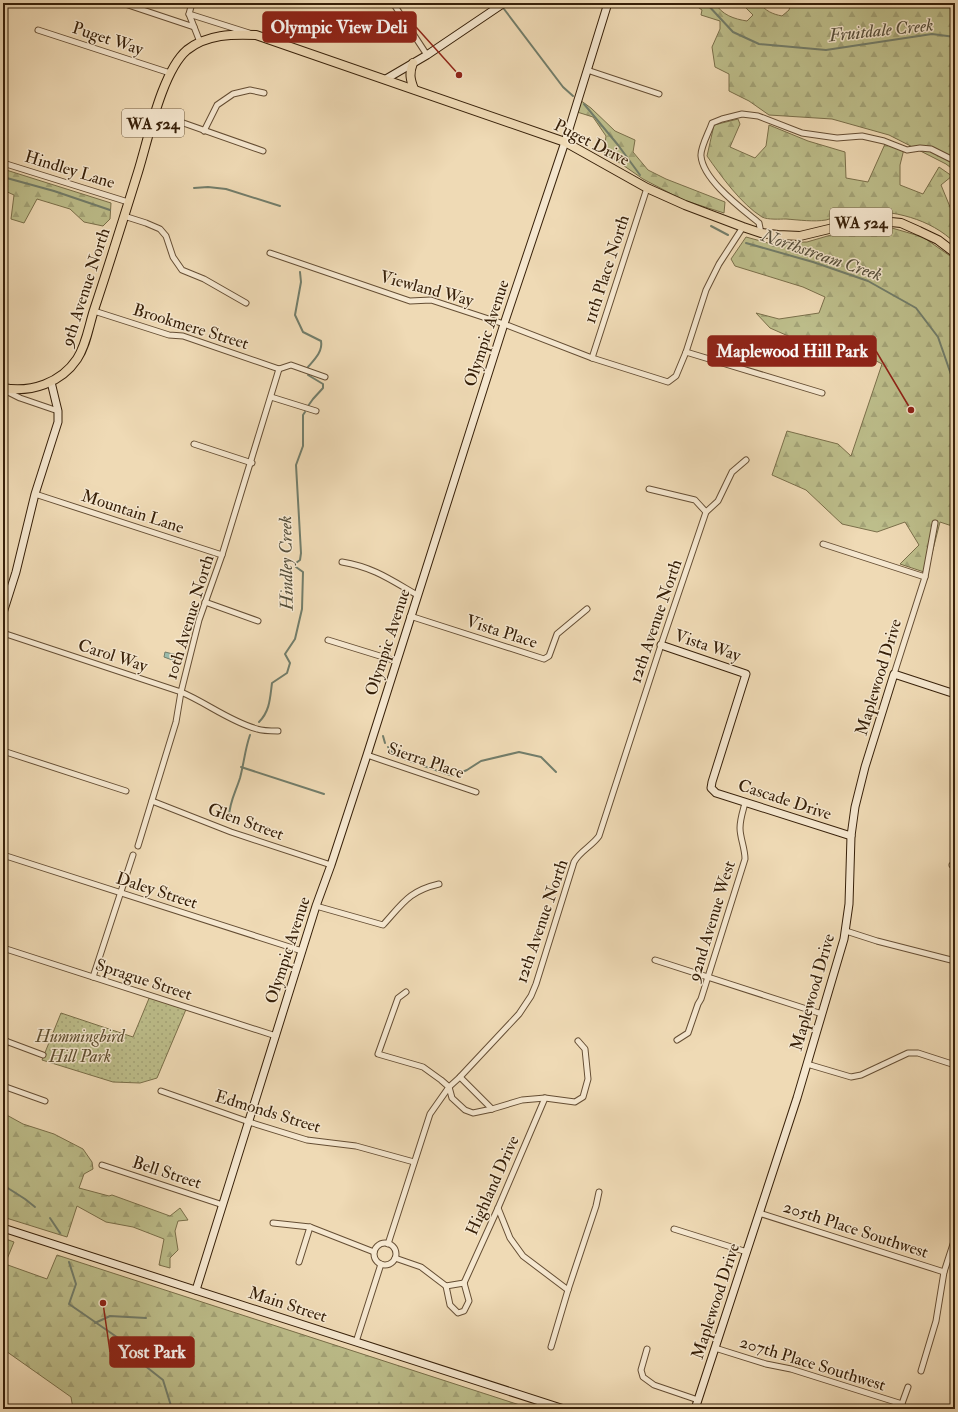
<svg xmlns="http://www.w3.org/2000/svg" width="958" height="1412" viewBox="0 0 958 1412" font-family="'IM FELL Double Pica',serif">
	<defs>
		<pattern id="green-dots" width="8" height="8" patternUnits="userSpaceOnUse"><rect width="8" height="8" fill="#bdbe8b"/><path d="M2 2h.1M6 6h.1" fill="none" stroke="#a3a377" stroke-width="1.8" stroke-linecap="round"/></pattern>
		<pattern id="forest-firs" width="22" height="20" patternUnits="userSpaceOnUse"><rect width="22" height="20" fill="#bdbe8b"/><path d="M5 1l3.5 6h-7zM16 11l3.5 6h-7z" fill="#a3a377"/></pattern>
		<pattern id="water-ripples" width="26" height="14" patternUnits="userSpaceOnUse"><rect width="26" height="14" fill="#9abbab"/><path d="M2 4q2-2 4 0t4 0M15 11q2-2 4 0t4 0" fill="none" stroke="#85a092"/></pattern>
	</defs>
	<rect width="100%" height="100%" fill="#efdab5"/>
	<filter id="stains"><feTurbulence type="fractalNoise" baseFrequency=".005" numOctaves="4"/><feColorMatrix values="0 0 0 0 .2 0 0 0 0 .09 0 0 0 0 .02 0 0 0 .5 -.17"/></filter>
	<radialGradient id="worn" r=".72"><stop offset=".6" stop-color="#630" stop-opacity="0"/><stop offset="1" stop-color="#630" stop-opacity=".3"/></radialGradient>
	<!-- green -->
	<path fill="url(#green-dots)" stroke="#7a6f4a" d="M150 996 187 1007 157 1078 140 1083 113 1082 42 1060 61 1013 133 1037Z"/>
	<!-- forest -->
	<g fill="url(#forest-firs)" stroke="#7a6f4a">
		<path d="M692 3H715C722 15 734 19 747 21L753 15 744 6 731 3H759C766 11 772 14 782 16L789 10 791 3H955V171L946 164 889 135 832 119 769 115 749 101 729 91V74L715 67 712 47 720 29V21L701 15 702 10Z"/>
		<path d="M580 100 591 108 615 131 635 140 633 152 648 170 666 179 725 202 724 213 683 200 643 179 604 152 606 136 593 117 574 111Z"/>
		<path d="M738 119 740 124 730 147 755 158 766 146 769 125 808 141 845 152 846 178 868 182 885 144 904 149 900 165V185L923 194 939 167 952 176 941 185 955 219V243C931 219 892 209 859 212 848 213 837 217 826 220 814 222 799 220 786 219 780 219 768 220 762 217 741 204 721 176 707 156L714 125Z"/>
		<path d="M3 169 111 203 110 219 103 226 84 222 70 209 37 199 24 223 11 219 14 195 3 190Z"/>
		<path d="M885 226 923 237 953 258 955 261V527L940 522 927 573 900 564 919 545 905 522 877 532 842 524 806 490 772 475 787 431 838 444 851 456 882 364 841 342 795 339 770 328 756 313 779 319 819 313 825 297 803 287 735 266 731 259 746 237 768 243 807 242 848 230Z"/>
		<path d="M3 1113 23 1124 54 1134 83 1149 92 1162 93 1169 84 1174 79 1188 109 1196 112 1195 170 1216 180 1208 188 1220 178 1221 175 1231 178 1250 170 1258V1268L159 1265 164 1239 133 1227 106 1222 77 1206 67 1237 3 1217Z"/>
		<path d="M3 1238 14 1242 5 1264 47 1279 57 1255 532 1409H73L71 1397 3 1349Z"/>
	</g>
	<!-- water -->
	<path fill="url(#water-ripples)" stroke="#727d6a" d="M165 652 177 655 175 661 164 657Z"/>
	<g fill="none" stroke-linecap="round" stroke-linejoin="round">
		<!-- stream -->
		<g stroke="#727d6a" stroke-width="2">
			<path d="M706 3 733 32 759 44 826 50 932 34 955 37"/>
			<path d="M504 9 563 87 573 96"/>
			<path d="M584 104 618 145 640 175"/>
			<path d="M3 177 54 191 110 210"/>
			<path d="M194 188 208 187 226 189 280 206"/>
			<path d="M711 226 728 235"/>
			<path d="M746 243 813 262 868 281 916 308 938 337 955 386"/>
			<path d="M300 272 301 282 295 315 303 332 321 341C323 351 315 359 308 367"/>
			<path d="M308 375 323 384V388L313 399 308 406"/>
			<path d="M259 722C270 711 270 698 272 683L287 673 290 663 285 654 295 639 302 609 303 572 296 567V563L300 560 301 553 296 465 303 446V415L305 412"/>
			<path d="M383 736 385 743"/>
			<path d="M388 747 394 755 415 763"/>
			<path d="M424 766 453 776 467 770 481 761 519 752 541 757 556 772"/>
			<path d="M241 767 324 794"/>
			<path d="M229 817C229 803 236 791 240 778 244 763 245 749 250 735"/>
			<path d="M3 1185 25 1199 35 1207"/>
			<path d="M50 1218 60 1233"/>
			<path d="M69 1262 76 1284 69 1304 124 1342 144 1365 163 1380 172 1409"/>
			<path d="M95 1323 110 1316 146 1318"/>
		</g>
		<!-- street casing -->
		<g stroke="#654e34" stroke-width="7">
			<g id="street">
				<path d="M122 3 194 27"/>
				<path d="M192 3 189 14 200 42"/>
				<path d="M393 3 427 55"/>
				<path d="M189 14 249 33"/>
				<path d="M38 30 170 73"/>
				<path d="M587 70 659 94"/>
				<path d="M155 113 263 151"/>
				<path d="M204 131 217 105 233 94 250 90 264 93"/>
				<path d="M3 163 128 202"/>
				<path d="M124 216 146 223 160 229 166 236 173 257 182 270 204 279 246 303"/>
				<path d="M761 233 759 223C741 208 703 180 701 156 700 148 709 132 712 123L722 119 742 114 758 116 802 133 837 138 862 136 884 141 907 150 920 148 931 149 955 161"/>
				<path d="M270 253 410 301 431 300 504 324 592 358 668 382 676 376 686 352 706 290 719 264 743 227"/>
				<path d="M94 311 169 335 183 336 279 369"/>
				<path d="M686 352 822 393"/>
				<path d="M592 358 647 188"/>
				<path d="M279 369 291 365 325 377"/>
				<path d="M4 390 20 398 58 411"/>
				<path d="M271 397 316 411"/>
				<path d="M194 444 252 463"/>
				<path d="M649 489 695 500 706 512"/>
				<path d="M35 494 222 555"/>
				<path d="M823 544 925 577"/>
				<path d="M342 562C373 567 391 580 417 595"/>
				<path d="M205 602 258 621"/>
				<path d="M410 616 544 659 549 656 557 634 587 609"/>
				<path d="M3 633 181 692C207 703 229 721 257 729 263 731 271 731 278 731"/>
				<path d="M328 640 396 661"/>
				<path d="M894 674 925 577 935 523"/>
				<path d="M3 751 126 791"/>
				<path d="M367 755 476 792"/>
				<path d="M152 801 231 832 331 865"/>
				<path d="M138 846 176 722 181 692 199 620 222 555 279 369"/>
				<path d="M3 855 302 951"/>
				<path d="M952 865H955"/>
				<path d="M316 906 383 925C403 903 409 891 439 884"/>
				<path d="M846 931 877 941 955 961"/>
				<path d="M3 948 276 1036"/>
				<path d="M655 960 822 1014"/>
				<path d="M93 977 133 855"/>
				<path d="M406 992 398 998 378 1054 423 1067 441 1080 449 1087"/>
				<path d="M3 1040 43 1055"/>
				<path d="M677 1040 688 1033 698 1004 701 999 745 859C745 848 740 838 740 828 740 819 743 811 745 803"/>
				<path d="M3 1052 6 1041"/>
				<path d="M807 1064 851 1077 861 1075 908 1053H918L955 1065"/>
				<path d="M460 1077 492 1109"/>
				<path d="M3 1086 45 1101"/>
				<path d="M449 1087 452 1098 465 1110 473 1113 492 1109 522 1100 545 1098 575 1102 583 1097 588 1079 585 1049 578 1041"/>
				<path d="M161 1091 249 1122 307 1140 356 1146 414 1162"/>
				<path d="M102 1165 223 1205"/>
				<path d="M498 1208 510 1238 523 1256 568 1290"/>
				<path d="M759 1213 944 1272"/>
				<path d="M273 1223 310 1227 374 1252"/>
				<path d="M674 1229 747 1252"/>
				<circle cx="385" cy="1254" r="11"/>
				<path d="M388 1244 430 1114 449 1087 460 1077 519 1014 531 996 536 984 574 862C580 851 592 846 599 836L661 645 706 512 718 501 732 472 746 460"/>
				<path d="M395 1258 421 1267 446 1286 464 1283"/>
				<path d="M299 1262 310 1227"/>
				<path d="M464 1283 498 1208 545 1098"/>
				<path d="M446 1286 450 1305 458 1313 464 1311 469 1301 464 1283"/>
				<path d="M356 1342 381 1264"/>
				<path d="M551 1347 568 1290 596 1206 599 1192"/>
				<path d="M715 1348 766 1364 791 1369 902 1404"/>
				<path d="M647 1349 641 1370 643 1377 654 1385 698 1400"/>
				<path d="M921 1371 936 1321 944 1272 955 1238"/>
				<path d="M900 1409 908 1387"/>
			</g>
		</g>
		<!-- secondary casing -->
		<g stroke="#372009" stroke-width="9">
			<g id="secondary">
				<path d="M386 79 427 55 504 3"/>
				<path d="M3 613 16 572 35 494 58 422V411L51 382"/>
				<path d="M661 645 746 674 712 782 711 788 716 793 851 836"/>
				<path d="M3 1228 564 1409"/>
				<path d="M196 1290 316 906 331 865 367 755 504 324 565 142 608 3"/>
				<path d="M695 1409 797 1098 844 939 849 904 851 836 855 807 865 767 894 674 955 694"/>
			</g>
		</g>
		<!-- primary casing -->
		<g stroke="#372009" stroke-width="10">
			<g id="primary">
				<path d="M413 63C409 73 410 79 414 89"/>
				<path d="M3 388C31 393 61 383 77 359 87 344 89 324 95 307 110 262 124 217 138 172 148 140 162 71 187 50 207 34 233 34 256 35L565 142 647 188 685 205 743 227 761 233 778 235 800 236 858 222 881 221 901 223 919 231 938 240 955 253"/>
			</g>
		</g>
		<!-- street -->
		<use href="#street" stroke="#f5e7cf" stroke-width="5"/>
		<!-- secondary -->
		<use href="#secondary" stroke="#f5e7cf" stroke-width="7"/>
		<!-- primary -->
		<use href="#primary" stroke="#efdab5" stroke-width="8"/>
	</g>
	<g text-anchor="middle" stroke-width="3" stroke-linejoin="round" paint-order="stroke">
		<!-- shield labels -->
		<g fill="#f5e7cf" stroke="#705c44" stroke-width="1">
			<rect x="122" y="109" width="62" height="28" rx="3"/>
			<rect x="830" y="208" width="62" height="28" rx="3"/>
		</g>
		<g font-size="16" font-weight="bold" fill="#372009">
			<text x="153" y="129">WA 524</text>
			<text x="861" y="228">WA 524</text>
		</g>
		<!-- street labels -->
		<g font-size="17" fill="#372009" stroke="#f5e7cf">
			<text transform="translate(108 38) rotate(18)" y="6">Puget Way</text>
			<text transform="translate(592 142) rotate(27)" y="6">Puget Drive</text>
			<text transform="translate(70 169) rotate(17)" y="6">Hindley Lane</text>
			<text transform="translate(606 269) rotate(-72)" y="6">11th Place North</text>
			<text transform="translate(85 287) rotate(-72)" y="6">9th Avenue North</text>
			<text transform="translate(427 288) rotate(15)" y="6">Viewland Way</text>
			<text transform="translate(191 326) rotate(17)" y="6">Brookmere Street</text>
			<text transform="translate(486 333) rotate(-72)" y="6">Olympic Avenue</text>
			<text transform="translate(133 511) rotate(18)" y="6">Mountain Lane</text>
			<text transform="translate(189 617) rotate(-73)" y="6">10th Avenue North</text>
			<text transform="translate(655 621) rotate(-71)" y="6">12th Avenue North</text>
			<text transform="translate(502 631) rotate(18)" y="6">Vista Place</text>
			<text transform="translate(387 642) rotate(-72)" y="6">Olympic Avenue</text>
			<text transform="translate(708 645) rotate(18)" y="6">Vista Way</text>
			<text transform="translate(113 655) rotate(18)" y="6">Carol Way</text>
			<text transform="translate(878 677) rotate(-73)" y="6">Maplewood Drive</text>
			<text transform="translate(426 760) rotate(19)" y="6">Sierra Place</text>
			<text transform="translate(785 799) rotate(18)" y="6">Cascade Drive</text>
			<text transform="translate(246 821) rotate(20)" y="6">Glen Street</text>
			<text transform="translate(157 890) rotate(18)" y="6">Daley Street</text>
			<text transform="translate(541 921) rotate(-71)" y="6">12th Avenue North</text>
			<text transform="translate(711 921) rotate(-73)" y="6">92nd Avenue West</text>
			<text transform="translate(287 950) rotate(-72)" y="6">Olympic Avenue</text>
			<text transform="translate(144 979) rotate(18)" y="6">Sprague Street</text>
			<text transform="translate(812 992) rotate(-74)" y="6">Maplewood Drive</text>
			<text transform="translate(268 1111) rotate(17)" y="6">Edmonds Street</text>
			<text transform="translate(167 1172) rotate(18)" y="6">Bell Street</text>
			<text transform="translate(492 1185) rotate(-66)" y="6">Highland Drive</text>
			<text transform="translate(856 1229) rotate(18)" y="6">205th Place Southwest</text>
			<text transform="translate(715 1301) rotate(-72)" y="6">Maplewood Drive</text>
			<text transform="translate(288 1304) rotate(18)" y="6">Main Street</text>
			<text transform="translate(813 1363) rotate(17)" y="6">207th Place Southwest</text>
		</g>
		<!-- park labels -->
		<g font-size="17" font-style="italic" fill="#5f4f30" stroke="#f5e7cf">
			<text x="80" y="1042">Hummingbird<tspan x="80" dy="20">Hill Park</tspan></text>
		</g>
		<!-- water labels -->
		<g font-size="18" font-style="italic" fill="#554e3a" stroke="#f5e7cf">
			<text transform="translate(881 30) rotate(-6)" y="6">Fruitdale Creek</text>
			<text transform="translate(822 255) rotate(19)" y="6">Northstream Creek</text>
			<text transform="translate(286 563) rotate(-91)" y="6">Hindley Creek</text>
		</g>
	</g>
	<!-- callouts -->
	<path fill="none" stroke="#8f2418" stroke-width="1.5" d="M459 75L416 27M911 410L876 351M103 1303L110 1352"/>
	<g fill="#8f2418" stroke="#f5e7cf" stroke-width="1.5">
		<circle cx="459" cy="75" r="4"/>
		<circle cx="911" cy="410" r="4"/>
		<circle cx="103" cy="1303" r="4"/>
	</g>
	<g fill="#8f2418" stroke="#8f2418" stroke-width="1.5">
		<rect x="263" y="12" width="153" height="30" rx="4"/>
		<rect x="708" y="336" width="168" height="30" rx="4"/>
		<rect x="110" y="1337" width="84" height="30" rx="4"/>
	</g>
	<g font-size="18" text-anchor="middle" font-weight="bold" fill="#fff">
		<text x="339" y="33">Olympic View Deli</text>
		<text x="792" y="357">Maplewood Hill Park</text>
		<text x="152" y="1358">Yost Park</text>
	</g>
	<!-- margin -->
	<rect width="958" height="1412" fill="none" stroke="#efdab5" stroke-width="16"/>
	<rect x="4" y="4" width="950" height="1404" fill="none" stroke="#372009" stroke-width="2"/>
	<rect x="8" y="8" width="942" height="1396" fill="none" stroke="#372009"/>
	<rect width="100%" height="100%" filter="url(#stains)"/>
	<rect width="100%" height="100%" fill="url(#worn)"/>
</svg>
